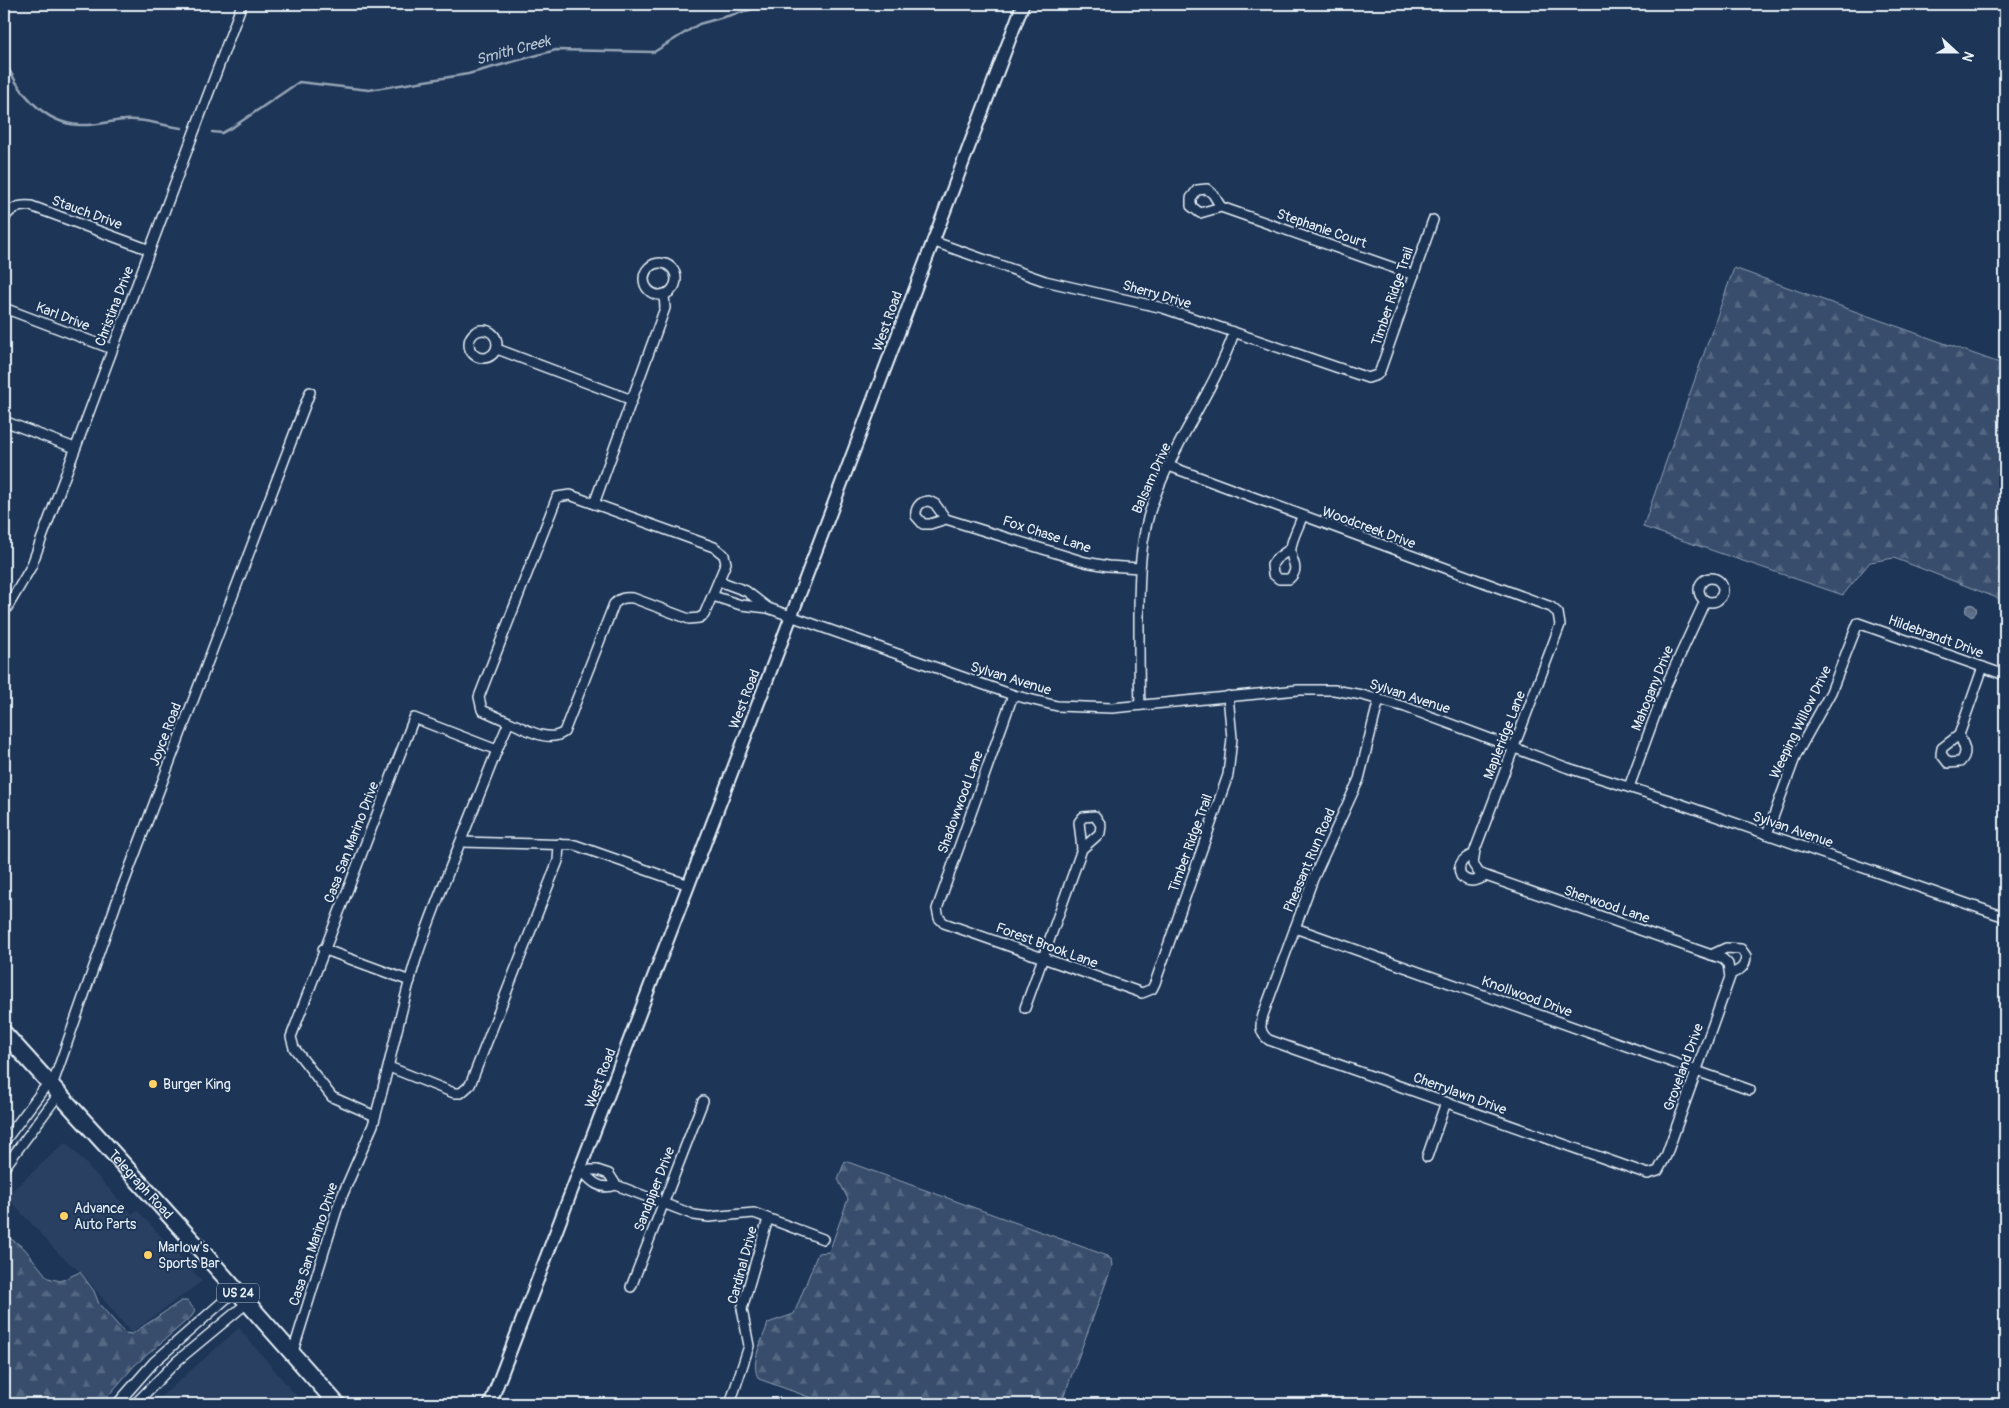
<svg xmlns="http://www.w3.org/2000/svg" width="2009" height="1408" viewBox="0 0 2009 1408" font-family="Pangolin,sans-serif">
	<defs>
		<pattern id="forest-firs" width="22" height="20" patternUnits="userSpaceOnUse" patternTransform="scale(1.25)"><rect width="22" height="20" fill="#374d6c"/><path d="M5 1l3.5 6h-7zM16 11l3.5 6h-7z" fill="#546782"/></pattern>
		<pattern id="water-ripples" width="26" height="14" patternUnits="userSpaceOnUse" patternTransform="scale(1.25)"><rect width="26" height="14" fill="#5d7089"/><path d="M2 4q2-2 4 0t4 0M15 11q2-2 4 0t4 0" fill="none" stroke="#505a66"/></pattern>
	</defs>
	<rect width="100%" height="100%" fill="#1d3557"/>
	<filter id="ink" filterUnits="userSpaceOnUse"><feTurbulence type="fractalNoise" baseFrequency=".02" numOctaves="2"/><feDisplacementMap in="SourceGraphic" scale="10" xChannelSelector="R" yChannelSelector="G"/><feConvolveMatrix kernelMatrix="1 2 1 2 8 2 1 2 1" color-interpolation-filters="sRGB"/></filter>
	<g filter="url(#ink)">
		<!-- built -->
		<g fill="#2a4162">
			<path d="M66 1142 132 1214 137 1210 202 1281 131 1333 83 1274 61 1256 6 1196Z"/>
			<path d="M239 1328 303 1404H153Z"/>
		</g>
		<!-- forest -->
		<g fill="url(#forest-firs)" stroke="#909fb2">
			<path d="M1734 268 2005 365V601L1894 558 1870 562 1843 595 1643 527Z"/>
			<path d="M845 1161 1105 1255 1111 1259 1112 1266 1061 1404H828L759 1379C749 1363 763 1339 768 1323L794 1314 818 1253 829 1252 848 1199 838 1179Z"/>
			<path d="M4 1234 24 1248 48 1278 60 1281 80 1272 94 1291 99 1304 125 1333 132 1334 181 1301H187L195 1310 192 1316 135 1365 101 1404H4Z"/>
		</g>
		<!-- water -->
		<circle fill="url(#water-ripples)" stroke="#95a4b5" cx="1971" cy="610" r="5.5"/>
		<g fill="none" stroke-linecap="round" stroke-linejoin="round">
			<!-- stream -->
			<g stroke="#95a4b5" stroke-width="2.5">
				<path d="M4 58C16 89 43 124 80 125 95 126 110 121 125 120 143 118 164 126 182 128"/>
				<path d="M212 132 222 133 233 127 299 82 369 90 468 74 556 50 654 52 699 24 760 7 826 4"/>
			</g>
			<!-- minor casing -->
			<g stroke="#e8f1f8" stroke-width="12">
				<g id="minor">
					<path d="M1221 207 1213 194 1207 189 1197 190 1191 198V206L1200 213 1221 207 1414 275"/>
					<path d="M4 220C9 208 19 205 31 206L150 250"/>
					<path d="M932 241 1045 281 1163 308 1368 378 1377 375 1380 371 1433 220"/>
					<circle cx="660" cy="279" r="16"/>
					<path d="M4 308 112 349"/>
					<circle cx="483" cy="344" r="14"/>
					<path d="M497 349 632 400"/>
					<path d="M4 421 75 448"/>
					<path d="M1169 466 1551 607 1558 613 1560 625 1475 850 1473 864 1479 873 1486 876 1723 959 1728 964 1730 977 1666 1156 1658 1171 1648 1174 1269 1040C1259 1033 1260 1025 1263 1015L1313 879 1359 779 1379 699"/>
					<path d="M594 504 665 308 664 294"/>
					<path d="M946 519 930 524H923L916 516C915 508 920 501 929 501L935 504 946 519 1085 562 1108 566 1140 568"/>
					<path d="M1290 549 1276 559 1272 565 1273 574 1279 579H1289C1302 568 1289 560 1291 548 1292 538 1299 526 1302 517"/>
					<circle cx="1711" cy="590" r="12"/>
					<path d="M719 581 746 591 768 608"/>
					<path d="M713 596 741 605 768 608 1013 695 1057 706 1112 708 1298 690H1334L1362 695 1405 707 1568 768 1669 800 2005 917"/>
					<path d="M4 613 31 567 242 4"/>
					<path d="M1013 695 937 909 939 918 944 923 1142 993 1152 989 1155 983 1228 775 1232 738 1228 696"/>
					<path d="M1140 705C1139 680 1139 655 1139 629 1139 583 1138 538 1156 494 1177 438 1214 390 1234 333"/>
					<path d="M1959 735 1942 748 1941 754 1948 763 1960 762C1969 753 1964 745 1959 735L1983 667"/>
					<path d="M497 750 509 722C525 728 548 744 564 732L614 604C620 598 625 597 633 598L689 619 699 618 704 615 726 563 724 555 714 547 570 495 557 497 479 697 482 710 509 722"/>
					<path d="M1629 787 1665 688 1705 601"/>
					<path d="M1767 834 1796 755 1831 692 1858 623 2005 675"/>
					<path d="M462 842 575 845 689 885"/>
					<path d="M1474 854C1464 858 1456 864 1461 876 1469 884 1477 881 1486 876"/>
					<path d="M1295 928 1750 1090"/>
					<path d="M323 949 410 981"/>
					<path d="M1711 955 1726 948 1741 949 1746 956C1746 967 1739 971 1730 974"/>
					<path d="M1025 1008 1082 849 1079 822 1083 817 1095 816 1101 825 1100 833 1082 849"/>
					<path d="M389 1067 454 1093H461L470 1085 558 861 559 844"/>
					<path d="M52 1086 116 904 310 392"/>
					<path d="M4 1142 48 1083"/>
					<path d="M1427 1157 1446 1102"/>
					<path d="M4 1168 59 1094"/>
					<path d="M581 1170H597L609 1174 616 1185 694 1215 709 1217 754 1213 823 1239"/>
					<path d="M581 1170C591 1181 600 1191 616 1185"/>
					<path d="M631 1287 703 1101"/>
					<path d="M292 1355 339 1203 373 1125C389 1070 399 1014 416 959 440 889 470 820 497 750L414 718 291 1037 294 1048 332 1097 375 1116"/>
					<path d="M117 1404 154 1362 236 1290"/>
					<path d="M135 1404 177 1361 247 1303"/>
					<path d="M730 1404 749 1346 742 1309 768 1219"/>
				</g>
			</g>
			<!-- tertiary casing -->
			<g stroke="#e8f1f8" stroke-width="15">
				<path id="tertiary" d="M490 1404 761 696 1023 4"/>
			</g>
			<!-- primary casing -->
			<g stroke="#e8f1f8" stroke-width="19">
				<g id="primary">
					<path id="s1" d="M4 1033 199 1248 337 1404"/>
				</g>
			</g>
			<!-- minor -->
			<use href="#minor" stroke="#1d3557" stroke-width="9"/>
			<!-- tertiary -->
			<use href="#tertiary" stroke="#1d3557" stroke-width="11"/>
			<!-- primary -->
			<use href="#primary" stroke="#1d3557" stroke-width="15"/>
		</g>
	</g>
	<!-- markers -->
	<g fill="#ffd166" stroke="#1d3557" stroke-width="2">
		<circle cx="153" cy="1084" r="5"/>
		<circle cx="64" cy="1216" r="5"/>
		<circle cx="148" cy="1255" r="5"/>
	</g>
	<g text-anchor="middle" stroke-width="4" stroke-linejoin="round" paint-order="stroke">
		<!-- shield labels -->
		<rect fill="#1d3557" stroke="#abb9c8" stroke-width="1" x="217" y="1283.5" width="42" height="19" rx="4"/>
		<g font-size="12" font-weight="bold" fill="#e8f1f8">
			<text x="238" y="1297">US 24</text>
		</g>
		<!-- street labels -->
		<g font-size="14" fill="#e8f1f8" stroke="#1d3557">
			<text transform="translate(87 212) rotate(20)" y="5">Stauch Drive</text>
			<text transform="translate(1322 228) rotate(19)" y="5">Stephanie Court</text>
			<text transform="translate(1157 294) rotate(16)" y="5">Sherry Drive</text>
			<text transform="translate(1392 296) rotate(-71)" y="5">Timber Ridge Trail</text>
			<text transform="translate(114 306) rotate(-69)" y="5">Christina Drive</text>
			<text transform="translate(63 316) rotate(21)" y="5">Karl Drive</text>
			<text transform="translate(887 321) rotate(-70)" y="5">West Road</text>
			<text transform="translate(1151 478) rotate(-66)" y="5">Balsam Drive</text>
			<text transform="translate(1369 527) rotate(20)" y="5">Woodcreek Drive</text>
			<text transform="translate(1047 534) rotate(18)" y="5">Fox Chase Lane</text>
			<text transform="translate(1936 636) rotate(20)" y="5">Hildebrandt Drive</text>
			<text transform="translate(1011 678) rotate(17)" y="5">Sylvan Avenue</text>
			<text transform="translate(1652 688) rotate(-68)" y="5">Mahogany Drive</text>
			<text transform="translate(1410 696) rotate(18)" y="5">Sylvan Avenue</text>
			<text transform="translate(744 699) rotate(-69)" y="5">West Road</text>
			<text transform="translate(1800 722) rotate(-64)" y="5">Weeping Willow Drive</text>
			<text transform="translate(165 734) rotate(-69)" y="5">Joyce Road</text>
			<text transform="translate(1504 735) rotate(-69)" y="5">Mapleridge Lane</text>
			<text transform="translate(960 802) rotate(-70)" y="5">Shadowwood Lane</text>
			<text transform="translate(1793 829) rotate(19)" y="5">Sylvan Avenue</text>
			<text transform="translate(351 842) rotate(-69)" y="5">Casa San Marino Drive</text>
			<text transform="translate(1190 843) rotate(-70)" y="5">Timber Ridge Trail</text>
			<text transform="translate(1309 860) rotate(-67)" y="5">Pheasant Run Road</text>
			<text transform="translate(1607 904) rotate(19)" y="5">Sherwood Lane</text>
			<text transform="translate(1047 945) rotate(20)" y="5">Forest Brook Lane</text>
			<text transform="translate(1527 996) rotate(20)" y="5">Knollwood Drive</text>
			<text transform="translate(1683 1067) rotate(-70)" y="5">Groveland Drive</text>
			<text transform="translate(600 1078) rotate(-69)" y="5">West Road</text>
			<text transform="translate(1460 1093) rotate(20)" y="5">Cherrylawn Drive</text>
			<text dy="5" stroke="none"><textPath href="#s1" startOffset="204">Telegraph Road</textPath></text>
			<text transform="translate(654 1189) rotate(-69)" y="5">Sandpiper Drive</text>
			<text transform="translate(313 1244) rotate(-72)" y="5">Casa San Marino Drive</text>
			<text transform="translate(742 1265) rotate(-75)" y="5">Cardinal Drive</text>
		</g>
		<!-- poi labels -->
		<g font-size="14" fill="#e8f1f8" stroke="#1d3557" text-anchor="start">
			<text x="163" y="1089">Burger King</text>
			<text x="74" y="1213">Advance<tspan x="74" dy="16">Auto Parts</tspan></text>
			<text x="158" y="1252">Marlow's<tspan x="158" dy="16">Sports Bar</tspan></text>
		</g>
		<!-- water labels -->
		<g font-size="15" font-style="italic" fill="#b7c4d1" stroke="#1d3557">
			<text transform="translate(513 50) rotate(-15)" y="5">Smith Creek</text>
		</g>
	</g>
	<!-- margin -->
	<rect width="2009" height="1408" fill="none" stroke="#1d3557" stroke-width="20"/>
	<rect x="10" y="10" width="1989" height="1388" fill="none" stroke="#e8f1f8" stroke-width="2" filter="url(#ink)"/>
	<!-- north arrow -->
	<g transform="translate(1956 52) rotate(111)" stroke="#1d3557" stroke-width="4" paint-order="stroke">
	<path d="M0-4L9 19L0 12L-9 19Z" fill="#e8f1f8"/>
	<text y="-8" font-size="14" font-weight="bold" text-anchor="middle" fill="#e8f1f8">N</text>
	</g>
</svg>
